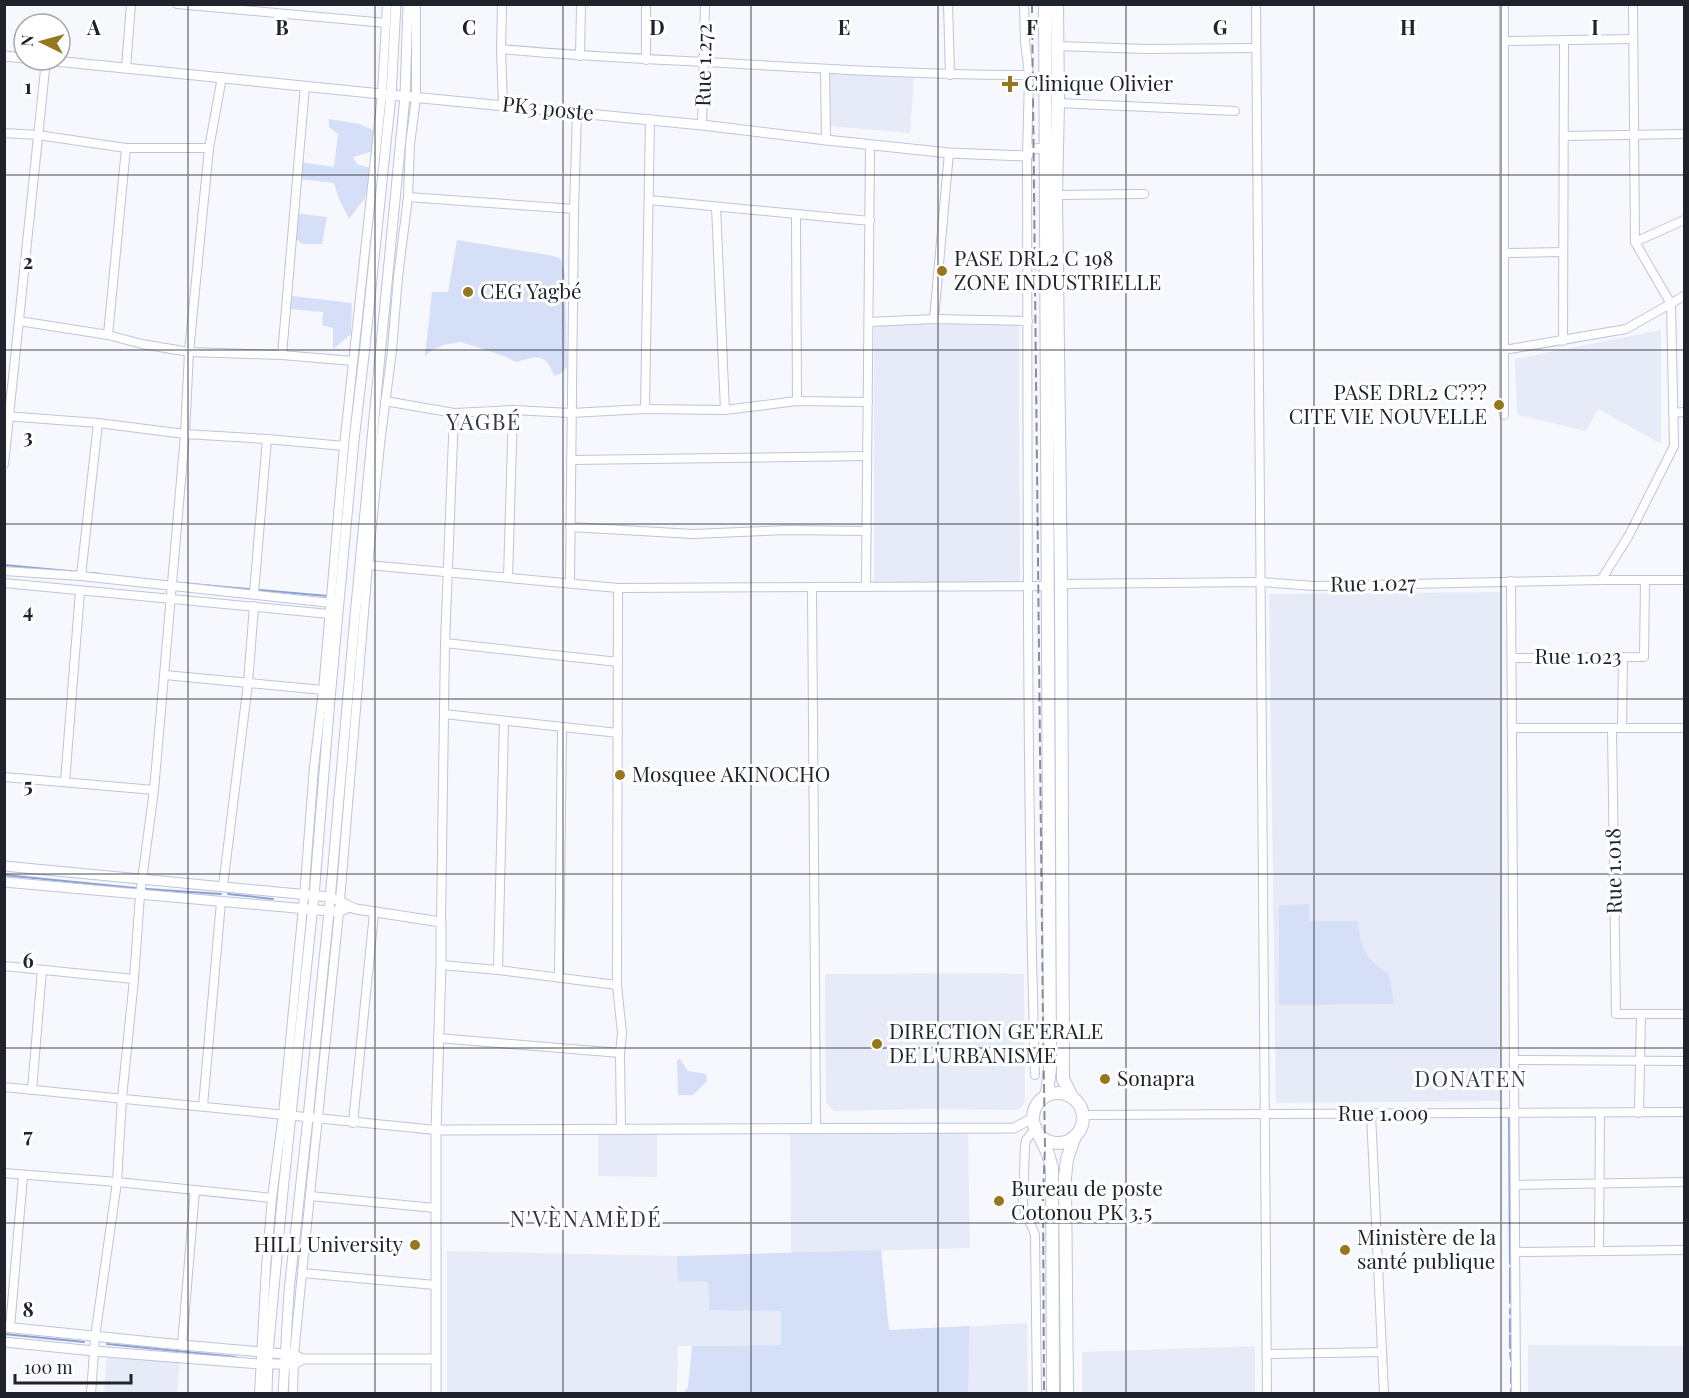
<svg xmlns="http://www.w3.org/2000/svg" width="1689" height="1398" viewBox="0 0 1689 1398" font-family="'Playfair Display',serif">
	<rect width="100%" height="100%" fill="#f6f8fd"/>
	<!-- built -->
	<g fill="#e6ebf7">
		<path d="M830 73 914 78 910 133 827 126Z"/>
		<path d="M1019 324 1020 584 874 586V325Z"/>
		<path d="M1661 330V444L1598 409 1586 431 1517 415 1515 359Z"/>
		<path d="M1500 592 1501 1101 1276 1103 1269 594Z"/>
		<path d="M986 973 1024 974 1025 1102 1019 1110 927 1109 834 1111 826 1103 825 974Z"/>
		<path d="M598 1133 657 1134V1177L598 1176Z"/>
		<path d="M790 1133H968L970 1248 791 1253Z"/>
		<path d="M447 1251 677 1256 678 1281 708 1282 709 1310H781V1345L678 1346 677 1393H447Z"/>
		<path d="M1027 1323 1028 1393H943L942 1328Z"/>
		<path d="M1528 1345 1684 1346V1393H1528Z"/>
		<path d="M1255 1346V1393H1082V1352Z"/>
		<path d="M107 1355 180 1362 177 1393 104 1394Z"/>
	</g>
	<!-- green -->
	<g fill="#d6dff8">
		<path d="M329 119 360 124 375 131 373 151 353 157 357 164 371 168 365 198 349 219 339 199 334 183 298 179 301 162 334 167 338 134 329 127Z"/>
		<path d="M296 213 327 217 322 244H302L293 236Z"/>
		<path d="M457 240 554 256 561 259 565 275 567 367 560 374 554 376C546 352 537 356 516 362L504 356 461 342 443 345 432 350 425 356 432 292H448Z"/>
		<path d="M292 296 352 303 351 334 333 349V328L322 325 323 312 290 309Z"/>
		<path d="M1309 904V921H1358C1360 947 1366 960 1389 974L1394 1004 1279 1005V906Z"/>
		<path d="M680 1059 688 1071 706 1074 707 1081 693 1095H678L677 1060Z"/>
		<path d="M881 1250 889 1330 969 1326 968 1393H683L688 1387 692 1346 781 1345V1311L709 1310 708 1282 678 1281 677 1256Z"/>
	</g>
	<g fill="none" stroke-linecap="round" stroke-linejoin="round">
		<!-- stream -->
		<g stroke="#8e9fd1" stroke-width="2">
			<path d="M4 565 100 574"/>
			<path d="M181 583 328 596"/>
			<path d="M4 875 135 888"/>
			<path d="M146 889 221 894"/>
			<path d="M228 894 273 899"/>
			<path d="M1509 1118 1510 1264"/>
			<path d="M1510 1268V1303"/>
			<path d="M1510 1309V1314"/>
			<path d="M1510 1319V1332"/>
			<path d="M4 1334 84 1342"/>
			<path d="M1510 1335V1348"/>
			<path d="M107 1344 236 1357"/>
			<path d="M1510 1353 1511 1360"/>
			<path d="M1511 1368V1383"/>
			<path d="M1511 1389V1394"/>
		</g>
		<!-- minor casing -->
		<g stroke="#bcc5dc" stroke-width="10">
			<g id="minor">
				<path d="M177 4 386 23"/>
				<path d="M502 4 501 49 503 105"/>
				<path d="M948 4 950 75"/>
				<path d="M1024 4 1025 41 1029 75 1027 156C1028 463 1026 769 1035 1075"/>
				<path d="M1256 4 1267 1394"/>
				<path d="M1504 41 1633 39"/>
				<path d="M1057 46 1146 49 1256 48"/>
				<path d="M501 49C575 56 649 59 724 63 825 69 927 75 1029 75"/>
				<path d="M580 56 581 4"/>
				<path d="M646 60V4"/>
				<path d="M126 68 131 4"/>
				<path d="M825 69 826 140"/>
				<path d="M1058 103 1235 111"/>
				<path d="M702 125 705 4"/>
				<path d="M4 133 38 135 126 148H209"/>
				<path d="M1564 136 1684 134"/>
				<path d="M1056 195 1144 194"/>
				<path d="M408 197 574 209"/>
				<path d="M649 200 870 221"/>
				<path d="M716 207 725 410"/>
				<path d="M796 214 797 401"/>
				<path d="M1635 242 1684 220"/>
				<path d="M1504 253 1563 252"/>
				<path d="M934 319 949 153"/>
				<path d="M19 321 108 335 142 344 189 352 282 355 353 361"/>
				<path d="M869 322 934 319 1028 321"/>
				<path d="M108 335 126 148"/>
				<path d="M1563 341 1564 41"/>
				<path d="M1504 350 1626 329 1684 296"/>
				<path d="M282 355 305 86"/>
				<path d="M385 401 454 413 513 410 571 413 645 409 725 410 797 401 868 402"/>
				<path d="M645 409 650 119"/>
				<path d="M1673 413 1684 412"/>
				<path d="M1504 415V4"/>
				<path d="M5 416 98 423 185 434 267 439 344 446"/>
				<path d="M571 460 867 456"/>
				<path d="M4 464 46 60"/>
				<path d="M570 527 693 534 787 530 867 531"/>
				<path d="M368 565 618 588 1048 586"/>
				<path d="M4 571 81 576 331 603"/>
				<path d="M81 576 98 423"/>
				<path d="M508 578 513 410"/>
				<path d="M1601 580 1628 537 1674 446 1671 304 1635 242 1633 4"/>
				<path d="M1511 581 1516 1394"/>
				<path d="M4 583 329 614"/>
				<path d="M570 583 574 209 577 112"/>
				<path d="M1061 584 1261 582 1315 586 1601 580H1684"/>
				<path d="M812 587 816 1129"/>
				<path d="M866 587 870 145"/>
				<path d="M618 588 617 985 622 1033 620 1053 621 1130"/>
				<path d="M254 593 267 439"/>
				<path d="M445 643 618 662"/>
				<path d="M1512 658 1644 657 1645 581"/>
				<path d="M165 675 323 690"/>
				<path d="M444 714 618 733"/>
				<path d="M1512 728H1684"/>
				<path d="M1612 728 1616 1014H1684"/>
				<path d="M1622 728 1623 657"/>
				<path d="M4 777 154 790"/>
				<path d="M65 782 80 591"/>
				<path d="M223 886 248 683 254 606"/>
				<path d="M441 922 445 643 454 413"/>
				<path d="M441 965 498 970 617 985"/>
				<path d="M4 966 134 979"/>
				<path d="M498 970 504 721"/>
				<path d="M559 977 562 727"/>
				<path d="M438 1038 620 1053"/>
				<path d="M1514 1060 1684 1061"/>
				<path d="M4 1087 436 1130"/>
				<path d="M32 1090 42 970"/>
				<path d="M203 1106 221 902"/>
				<path d="M1639 1113 1641 1014"/>
				<path d="M1371 1114 1384 1394"/>
				<path d="M1082 1115 1684 1112"/>
				<path d="M353 1123 374 913"/>
				<path d="M1036 1128 1026 1140 1025 1146 1023 1204C1024 1215 1032 1224 1035 1235L1037 1394"/>
				<path d="M4 1173 117 1182 272 1198"/>
				<path d="M1515 1185 1684 1182"/>
				<path d="M310 1196 435 1208"/>
				<path d="M1599 1251 1600 1113"/>
				<path d="M1515 1252 1684 1250"/>
				<path d="M302 1273 435 1285"/>
				<path d="M10 1328 23 1176"/>
				<path d="M182 1345 195 1190"/>
				<path d="M1267 1354 1382 1352"/>
				<path d="M91 1394 95 1337 117 1182 122 1098 134 979 140 895 154 790 185 434 189 352 209 148 222 77"/>
				<path d="M259 1394 266 1268 272 1198 283 1114 304 897 314 767 323 690 344 446 382 94 387 4"/>
				<path d="M293 1394 294 1355 302 1273 339 912 368 565 380 444 392 350 398 277 408 197 410 144 416 98V4"/>
			</g>
		</g>
		<!-- tertiary casing -->
		<g stroke="#bcc5dc" stroke-width="11">
			<g id="tertiary">
				<path d="M4 56 24 58"/>
				<path d="M45 60 391 95 702 125 826 140 949 153 1027 156 1033 149 1046 148"/>
				<path d="M4 866 330 897C340 900 346 906 356 909L441 922V965L436 1130V1394"/>
				<path d="M4 882 329 911 339 912 349 907"/>
				<path d="M436 1130 1014 1128 1033 1118"/>
				<path d="M4 1327 182 1345 284 1354 294 1355 303 1359H435"/>
				<path d="M4 1342 94 1351 259 1364H294L303 1359"/>
				<path d="M267 1394 268 1353 283 1191 314 896 330 699 354 440 364 355 391 95 396 4"/>
				<path d="M283 1394 289 1291 308 1118 329 911 355 616 405 96 408 4"/>
			</g>
		</g>
		<!-- trunk casing -->
		<g stroke="#bcc5dc" stroke-width="14">
			<g id="trunk">
				<path d="M1045 4 1050 1068 1047 1094 1045 1096"/>
				<path d="M1057 4 1058 103 1056 195 1061 584 1063 1066V1079L1072 1097"/>
				<circle cx="1058" cy="1118" r="25"/>
				<path d="M1038 1133 1048 1154 1052 1168 1053 1394"/>
				<path d="M1067 1394 1065 1177 1067 1159 1075 1136"/>
			</g>
		</g>
		<!-- minor -->
		<use href="#minor" stroke="#fff" stroke-width="8"/>
		<!-- tertiary -->
		<use href="#tertiary" stroke="#fff" stroke-width="9"/>
		<!-- trunk -->
		<use href="#trunk" stroke="#fff" stroke-width="12"/>
		<!-- rail -->
		<path stroke="#8b8d94" stroke-width="2" stroke-dasharray="9 4.5" stroke-linecap="butt" d="M1032 4 1043 1025 1045 1147 1043 1196 1044 1394"/>
	</g>
	<!-- grid -->
	<path fill="none" stroke="#20232c" stroke-width="1.5" stroke-opacity="0.55" d="M188 4V1394M375 4V1394M563 4V1394M751 4V1394M938 4V1394M1126 4V1394M1314 4V1394M1501 4V1394M4 175H1684M4 350H1684M4 524H1684M4 699H1684M4 874H1684M4 1048H1684M4 1223H1684"/>
	<!-- markers -->
	<g fill="#94771e" stroke="#fff" stroke-width="2">
		<path d="M1007 75h6v6h6v6h-6v6h-6v-6h-6v-6h6z"/>
		<circle cx="942" cy="271" r="6"/>
		<circle cx="468" cy="292" r="6"/>
		<circle cx="1499" cy="405" r="6"/>
		<circle cx="620" cy="775" r="6"/>
		<circle cx="877" cy="1044" r="6"/>
		<circle cx="1105" cy="1079" r="6"/>
		<circle cx="999" cy="1201" r="6"/>
		<circle cx="415" cy="1245" r="6"/>
		<circle cx="1345" cy="1250" r="6"/>
	</g>
	<g text-anchor="middle" stroke-width="6" stroke-linejoin="round" paint-order="stroke">
		<!-- street labels -->
		<g font-size="21" fill="#20232c" stroke="#fff">
			<text transform="translate(704 65) rotate(-89)" y="7">Rue 1.272</text>
			<text transform="translate(548 109) rotate(6)" y="7">PK3 poste</text>
			<text transform="translate(1373 584) rotate(-1)" y="7">Rue 1.027</text>
			<text x="1578" y="664">Rue 1.023</text>
			<text transform="translate(1614 871) rotate(-91)" y="7">Rue 1.018</text>
			<text x="1383" y="1121">Rue 1.009</text>
		</g>
		<!-- poi labels -->
		<g font-size="21" fill="#20232c" stroke="#fff" text-anchor="start">
			<text x="1024" y="91">Clinique Olivier</text>
			<text x="954" y="266">PASE DRL2 C 198<tspan x="954" dy="24">ZONE INDUSTRIELLE</tspan></text>
			<text x="480" y="299">CEG Yagbé</text>
			<text x="1487" y="400" text-anchor="end">PASE DRL2 C???<tspan x="1487" dy="24">CITE VIE NOUVELLE</tspan></text>
			<text x="632" y="782">Mosquee AKINOCHO</text>
			<text x="889" y="1039">DIRECTION GE'ERALE<tspan x="889" dy="24">DE L'URBANISME</tspan></text>
			<text x="1117" y="1086">Sonapra</text>
			<text x="1011" y="1196">Bureau de poste<tspan x="1011" dy="24">Cotonou PK 3.5</tspan></text>
			<text x="1357" y="1245">Ministère de la<tspan x="1357" dy="24">santé publique</tspan></text>
			<text x="403" y="1252" text-anchor="end">HILL University</text>
		</g>
		<!-- neighbourhood labels -->
		<g font-size="22" letter-spacing="1.5" fill="#32394b" stroke="#fff">
			<text x="484" y="430">YAGBÉ</text>
			<text x="1471" y="1087">DONATEN</text>
			<text x="586" y="1227">N'VÈNAMÈDÉ</text>
		</g>
	</g>
	<g font-size="20" text-anchor="middle" font-weight="bold" fill="#20232c" stroke="#fff" stroke-width="6" stroke-linejoin="round" paint-order="stroke">
		<text x="94" y="35">A</text>
		<text x="282" y="35">B</text>
		<text x="469" y="35">C</text>
		<text x="657" y="35">D</text>
		<text x="844" y="35">E</text>
		<text x="1032" y="35">F</text>
		<text x="1220" y="35">G</text>
		<text x="1408" y="35">H</text>
		<text x="1595" y="35">I</text>
		<text x="28" y="94">1</text>
		<text x="28" y="269">2</text>
		<text x="28" y="444">3</text>
		<text x="28" y="618">4</text>
		<text x="28" y="793">5</text>
		<text x="28" y="968">6</text>
		<text x="28" y="1143">7</text>
		<text x="28" y="1317">8</text>
	</g>
	<!-- border -->
	<rect width="1689" height="1398" fill="none" stroke="#20232c" stroke-width="12"/>
	<!-- north arrow -->
	<g transform="translate(42 42) rotate(275)"><circle r="28" fill="#ffffff" stroke="#a6a7ab" stroke-width="1.5"/>
	<path d="M0-4.5L10 22L0 15L-10 22Z" fill="#94771e"/>
	<text y="-9" font-size="16" font-weight="bold" text-anchor="middle" fill="#20232c">N</text>
	</g>
	<!-- scale -->
	<path d="M15 1374v9h116v-9" fill="none" stroke="#20232c" stroke-width="3"/>
	<text x="24" y="1374" font-size="18" fill="#20232c" stroke="#ffffff" stroke-width="4.5" paint-order="stroke">100 m</text>
</svg>
